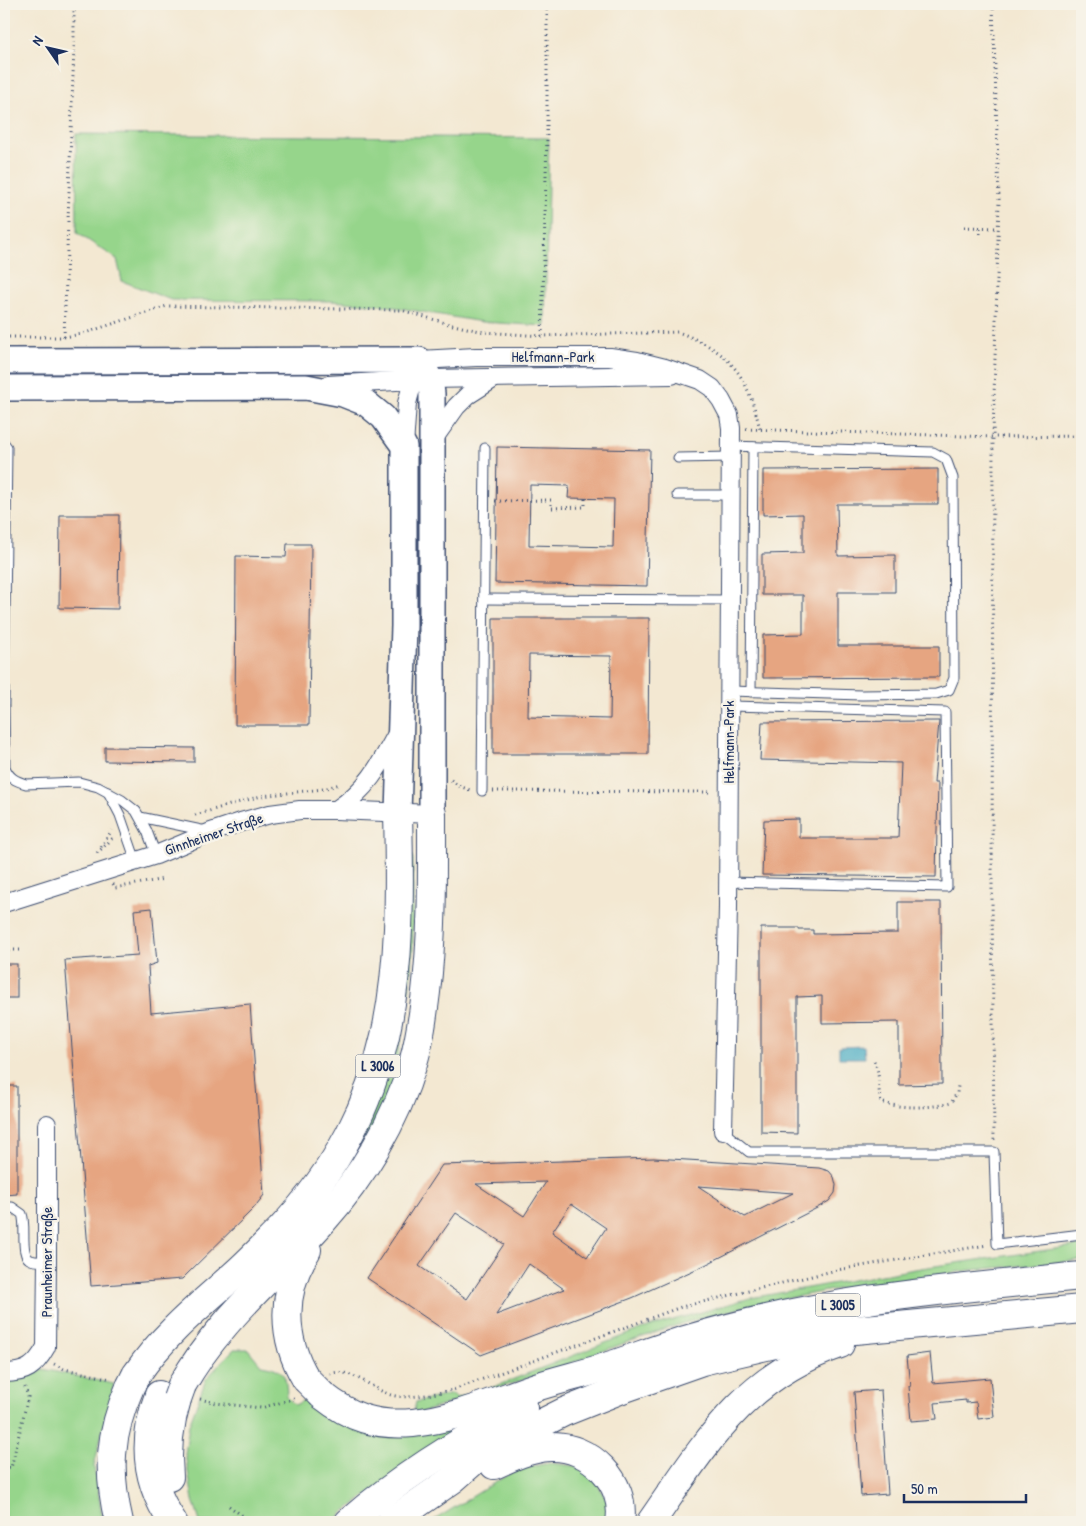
<svg xmlns="http://www.w3.org/2000/svg" width="1086" height="1526" viewBox="0 0 1086 1526" font-family="'Patrick Hand',sans-serif">
	<rect width="100%" height="100%" fill="#f7f3e8"/>
	<filter id="ink" filterUnits="userSpaceOnUse"><feTurbulence type="fractalNoise" baseFrequency=".02" numOctaves="2"/><feDisplacementMap in="SourceGraphic" scale="10" xChannelSelector="R" yChannelSelector="G"/><feConvolveMatrix kernelMatrix="1 2 1 2 8 2 1 2 1" color-interpolation-filters="sRGB"/></filter>
	<filter id="wash" filterUnits="userSpaceOnUse"><feTurbulence type="fractalNoise" baseFrequency=".0096" numOctaves="4" result="noise"/><feDisplacementMap in="SourceGraphic" scale="20" xChannelSelector="R" yChannelSelector="G"/><feGaussianBlur stdDeviation="1.12" result="paint"/><feColorMatrix in="noise" values="0 0 0 0 0 0 0 0 0 0 0 0 0 0 0 0 0 1.4 0 .05"/><feComposite in="paint" operator="in"/></filter>
	<g filter="url(#wash)">
		<rect width="100%" height="100%" fill="#f3e8d2"/>
		<!-- green -->
		<g fill="#96d58b" stroke="#588274">
			<path d="M76 134 549 138 545 326 482 322 382 305 331 301 171 300 122 281 117 259 77 233Z"/>
			<path d="M410 856H413V948L409 990 397 1060 394 1082 364 1151 174 1377 362 1137Z"/>
			<path d="M1082 1245V1260L971 1270 843 1288 752 1305 684 1323 622 1344 542 1374 413 1415 416 1402 453 1394 457 1398 491 1388 638 1330 750 1298 921 1268Z"/>
			<path d="M234 1349H248L261 1365C285 1369 286 1374 287 1397L295 1405 304 1400 318 1409 472 1421 345 1511 333 1522H200L193 1500 185 1454 189 1425 206 1379Z"/>
			<path d="M43 1369 114 1384 94 1466 103 1522H4V1381C20 1381 30 1377 43 1369Z"/>
			<path d="M550 1463 575 1466 595 1478 611 1509 608 1522H431L517 1469Z"/>
		</g>
		<!-- water -->
		<path fill="#44aac3" stroke="#306c90" d="M864 1046 865 1058H839V1047Z"/>
		<g id="blocks">
			<!-- building -->
			<g fill="#e6a581" fill-rule="evenodd">
				<path d="M497 447 650 450 647 586 495 583ZM530 485 569 486 568 498 614 499 613 547 529 545Z"/>
				<path d="M938 469V504H837L838 556 895 555V592H838V646H939V677L763 678V635L803 634V595H762V554L803 553V514L763 515V470Z"/>
				<path d="M60 515H119L118 609 59 608Z"/>
				<path d="M287 544H311L309 725H235L236 556 286 557Z"/>
				<path d="M493 618H649L648 754H493ZM529 655 611 656 610 719 528 717Z"/>
				<path d="M939 721 934 783H938L936 877 762 875 764 820 799 819V838H898L901 763 760 760 762 722Z"/>
				<path d="M105 747 194 748V762L105 761Z"/>
				<path d="M898 902H941L942 1084 899 1085V1022L822 1023V996L797 997V1133L761 1132V928H799V930H813V934L898 933Z"/>
				<path d="M152 908 157 963 148 966 151 1013 250 1004 264 1195 253 1209 182 1279 91 1286 65 960 138 955 134 910Z"/>
				<rect x="4" y="964" width="13" height="34"/>
				<path d="M4 1086H17V1194L4 1195Z"/>
				<path d="M654 1158 819 1168 829 1171 834 1177 836 1185 835 1193 829 1201 817 1208 703 1266 632 1298 481 1355 367 1278 442 1165ZM546 1182 524 1216 476 1184ZM698 1186 793 1193 745 1217ZM571 1204 606 1228 587 1257 552 1232ZM456 1213 504 1244 467 1299 419 1266ZM529 1264 564 1289 496 1315Z"/>
				<path d="M930 1353 933 1383 990 1378 994 1417 978 1419 976 1402 966 1403V1400L935 1403 937 1419 911 1421 908 1386H910L907 1356Z"/>
				<path d="M881 1390 888 1494 861 1496 854 1392Z"/>
			</g>
		</g>
	</g>
	<g filter="url(#ink)">
		<use href="#blocks" fill-opacity="0" stroke="#3b4b6f" stroke-width="1"/>
		<g fill="none" stroke-linecap="round" stroke-linejoin="round">
			<!-- service casing -->
			<g stroke="#3b4b6f" stroke-width="11">
				<g id="service">
					<path d="M4 443 7 447 4 705 5 767C9 778 16 781 26 784L79 782 98 787 122 800 136 811 147 831 156 855"/>
					<path d="M678 458 731 457"/>
					<path d="M677 495H731"/>
					<path d="M484 599 730 600"/>
					<path d="M730 691 862 695 936 694 949 690 954 678 953 478 946 459 933 452 731 446"/>
					<path d="M751 692 753 447"/>
					<path d="M482 791 485 448"/>
					<path d="M108 792 120 815 136 861"/>
					<path d="M140 817 206 831"/>
					<path d="M728 882 947 887 945 712 730 706"/>
					<path d="M723 1131 749 1152H994L997 1244 1082 1234"/>
					<path d="M4 1207H12L22 1214C27 1226 19 1256 31 1260 36 1262 43 1261 47 1261"/>
				</g>
			</g>
			<!-- minor casing -->
			<g stroke="#3b4b6f" stroke-width="20">
				<g id="minor">
					<path d="M328 385 430 379 672 375"/>
					<path d="M432 441 456 407 468 395 493 379"/>
					<path d="M404 446 407 403 419 360 476 357H610L637 361 665 368 700 380 712 388 721 400 729 415 731 428 728 907 723 1131"/>
					<path d="M336 810C369 788 380 765 399 730"/>
					<path d="M4 903 156 855 211 832 241 822 270 814 300 810H336L432 814"/>
					<path d="M4 1373C26 1373 35 1367 46 1347L47 1261V1124"/>
				</g>
			</g>
			<!-- secondary casing -->
			<g stroke="#3b4b6f" stroke-width="28">
				<g id="secondary">
					<path d="M4 361 419 360 430 379 432 394V814"/>
					<path d="M4 388 306 387 343 394 366 403 383 417 404 446V626L398 813"/>
				</g>
			</g>
			<!-- trunk casing -->
			<g stroke="#3b4b6f" stroke-width="30">
				<g id="trunk">
					<path d="M136 1375C163 1335 199 1306 234 1275 250 1261 265 1245 280 1230 399 1104 402 976 398 813"/>
					<path d="M306 1379C281 1338 281 1290 307 1250"/>
					<path d="M182 1385C217 1322 274 1276 322 1222 362 1177 396 1121 413 1063 420 1040 423 1016 426 992 433 933 432 874 432 814"/>
					<path d="M159 1395C142 1440 145 1482 173 1522"/>
					<path d="M322 1395C351 1418 375 1426 413 1423 454 1419 492 1402 530 1389 553 1381 576 1376 599 1369 629 1360 658 1348 689 1339 817 1300 950 1289 1082 1276"/>
					<path d="M494 1465C511 1457 530 1448 550 1447 589 1445 627 1482 620 1522"/>
					<path d="M169 1477C166 1449 169 1425 177 1399"/>
					<path d="M119 1522C107 1472 109 1434 130 1387"/>
					<path d="M349 1522C401 1477 462 1439 523 1408"/>
					<path d="M391 1522 453 1479 477 1458 512 1438 564 1412 622 1389 702 1361 775 1344 844 1331 1082 1309"/>
					<path d="M651 1522C706 1443 743 1377 840 1344"/>
				</g>
			</g>
			<!-- path -->
			<g stroke="#3b4b6f" stroke-width="3" stroke-dasharray="1 4" stroke-linecap="butt">
				<path d="M993 4 999 199 993 437 992 896 994 1141"/>
				<path d="M964 227 998 228"/>
				<path d="M980 228V234"/>
				<path d="M542 336 547 136V4"/>
				<path d="M4 337H64L82 334 167 306 401 310 449 324 484 332 542 336 678 332C732 352 747 375 760 429"/>
				<path d="M64 337 74 47V4"/>
				<path d="M746 429 993 437 1082 436"/>
				<path d="M495 501 551 500V508L585 507V499"/>
				<path d="M451 780 459 786 470 790"/>
				<path d="M493 791 712 792"/>
				<path d="M195 815 261 796 323 789 340 784"/>
				<path d="M101 847 112 830"/>
				<path d="M97 853 112 839 116 838"/>
				<path d="M113 884 115 888 164 879"/>
				<path d="M4 950H22"/>
				<path d="M874 1061C881 1073 877 1088 881 1102 899 1109 932 1108 951 1103L957 1093 958 1086"/>
				<path d="M54 1364 64 1369 111 1379"/>
				<path d="M330 1374C348 1366 374 1390 391 1395 410 1400 435 1393 453 1390L681 1307 837 1270 987 1245"/>
				<path d="M200 1399 216 1403 261 1408 297 1398"/>
				<path d="M4 1466 11 1468 28 1397 25 1387"/>
				<path d="M229 1506 251 1522"/>
			</g>
			<!-- service -->
			<use href="#service" stroke="#fff" stroke-width="9"/>
			<!-- minor -->
			<use href="#minor" stroke="#fff" stroke-width="18"/>
			<!-- secondary -->
			<use href="#secondary" stroke="#fff" stroke-width="25"/>
			<!-- trunk -->
			<use href="#trunk" stroke="#fff" stroke-width="28"/>
			<!-- trunk-bridge casing -->
			<g stroke="#3b4b6f" stroke-width="30" stroke-linecap="butt">
				<g id="trunk-bridge">
					<path d="M306 1379 322 1395"/>
					<path d="M130 1387 136 1375"/>
					<path d="M177 1399 182 1385"/>
				</g>
			</g>
			<!-- trunk-bridge -->
			<use href="#trunk-bridge" stroke="#fff" stroke-width="28"/>
		</g>
	</g>
	<g text-anchor="middle" stroke-width="5" stroke-linejoin="round" paint-order="stroke">
		<!-- shield labels -->
		<g fill="#f7f3e8" stroke="#5d6a87" stroke-width="1">
			<rect x="355.5" y="1054.5" width="45" height="23" rx="4"/>
			<rect x="815.5" y="1293.5" width="45" height="23" rx="4"/>
		</g>
		<g font-size="14" font-weight="bold" fill="#1b2f5e">
			<text x="378" y="1071">L 3006</text>
			<text x="838" y="1310">L 3005</text>
		</g>
		<!-- street labels -->
		<g font-size="15" fill="#1b2f5e" stroke="#f7f3e8">
			<text x="553" y="362">Helfmann-Park</text>
			<text transform="translate(729 742) rotate(-90)" y="5">Helfmann-Park</text>
			<text transform="translate(214 834) rotate(-19)" y="5">Ginnheimer Straße</text>
			<text transform="translate(47 1262) rotate(-90)" y="5">Praunheimer Straße</text>
		</g>
	</g>
	<!-- margin -->
	<rect width="1086" height="1526" fill="none" stroke="#f7f3e8" stroke-width="20"/>
	<!-- north arrow -->
	<g transform="translate(48 48) rotate(304)" stroke="#f7f3e8" stroke-width="4" paint-order="stroke">
	<path d="M0-4L9 19L0 12L-9 19Z" fill="#1b2f5e"/>
	<text y="-8" font-size="14" font-weight="bold" text-anchor="middle" fill="#1b2f5e">N</text>
	</g>
	<!-- scale -->
	<path d="M904 1494v8h122v-8" fill="none" stroke="#1b2f5e" stroke-width="2.5"/>
	<text x="911" y="1494" font-size="15" fill="#1b2f5e" stroke="#f7f3e8" stroke-width="4" paint-order="stroke">50 m</text>
</svg>
